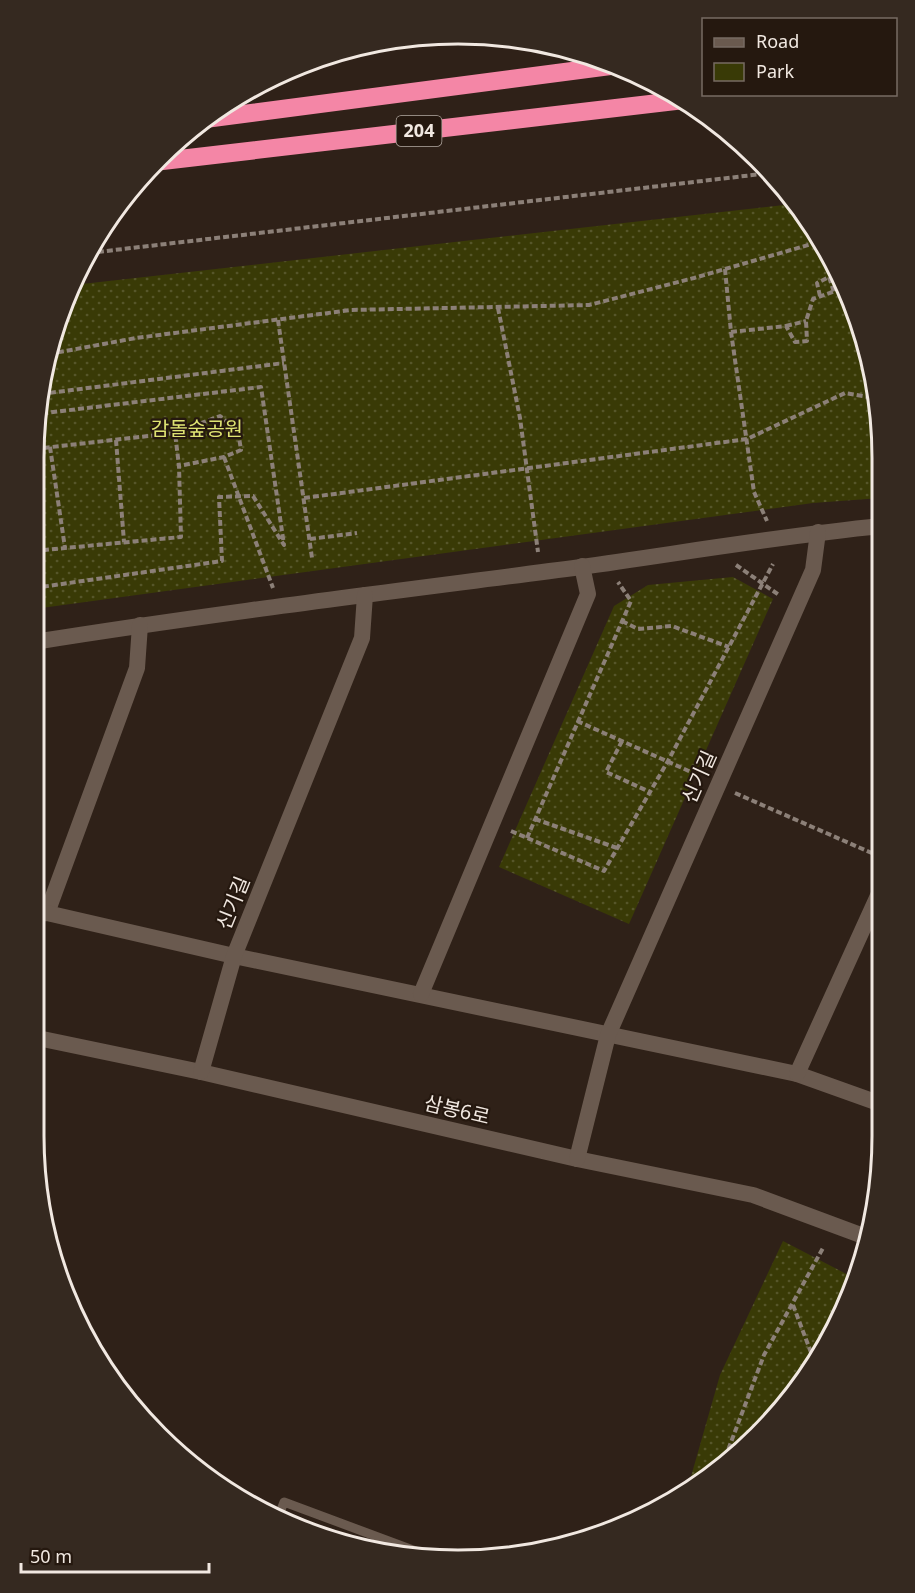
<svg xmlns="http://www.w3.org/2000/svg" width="915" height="1593" viewBox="0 0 915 1593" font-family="'Noto Sans','Noto Sans KR',sans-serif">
	<defs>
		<pattern id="green-dots" width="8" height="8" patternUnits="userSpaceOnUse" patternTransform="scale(1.5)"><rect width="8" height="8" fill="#393a06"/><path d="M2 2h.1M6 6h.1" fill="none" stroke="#56562a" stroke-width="1.8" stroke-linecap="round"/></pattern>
	</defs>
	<rect width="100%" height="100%" fill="#2f2118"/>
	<!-- green -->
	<g fill="url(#green-dots)">
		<path d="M793 204 825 245 860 321 881 429V498L813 503 34 609V429L55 321 73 285Z"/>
		<path d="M733 577 773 599 629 924 499 867 614 606 648 585Z"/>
		<path d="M783 1241 856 1279 811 1371 716 1472 688 1487 720 1375Z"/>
	</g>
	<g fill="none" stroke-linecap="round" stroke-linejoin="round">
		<!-- path -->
		<g stroke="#8c8078" stroke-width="4" stroke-dasharray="6 3" stroke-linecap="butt">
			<path d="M89 253 770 173"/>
			<path d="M725 269 731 332 754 492 767 521"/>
			<path d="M820 296 817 283 829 277 834 292"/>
			<path d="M498 308 520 418 538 552"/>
			<path d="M278 320 312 558"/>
			<path d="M786 326 806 321"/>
			<path d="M731 332 786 326 795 342 807 341 806 321 813 299 844 288"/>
			<path d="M49 354 136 338 351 310 589 305 694 278 822 241"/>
			<path d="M41 394 284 363"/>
			<path d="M175 433 220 416 238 431 241 450 224 457 179 466"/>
			<path d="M116 440 124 542"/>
			<path d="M50 447 65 548"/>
			<path d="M224 457 273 588"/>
			<path d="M304 498 747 439 845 393 875 398"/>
			<path d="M310 539 357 533"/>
			<path d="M34 551 181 537 179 466 175 433 34 449"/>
			<path d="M736 565 779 595"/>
			<path d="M34 588 222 561 219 497 253 496 284 545 261 387 37 414"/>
			<path d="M622 621 638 629 672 626 729 647"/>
			<path d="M577 721 700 776"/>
			<path d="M622 741 606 772 650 792"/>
			<path d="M735 793 874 854"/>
			<path d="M535 819 617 848"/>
			<path d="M511 831 604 871 668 761 773 564"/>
			<path d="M527 838 631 601 618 582"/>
			<path d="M793 1305 815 1363"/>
			<path d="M722 1466 764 1355 823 1248"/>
		</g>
		<!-- service -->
		<path stroke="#6a5a4f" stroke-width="9" d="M279 1515 284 1502 421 1553"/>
		<!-- minor -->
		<g stroke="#6a5a4f" stroke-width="16">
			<path d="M34 642C215 613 398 591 581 567 681 553 780 536 881 526"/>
			<path d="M47 913 137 668 140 625"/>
			<path d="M33 914 47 913 234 956 797 1074 881 1104"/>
			<path d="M421 994 588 594 582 566"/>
			<path d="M33 1037 201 1072 577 1159 753 1195 866 1237"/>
			<path d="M201 1072 234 956 362 638 365 595"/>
			<path d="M797 1074 881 889"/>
			<path d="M577 1159 608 1035 813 570 818 532"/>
		</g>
		<!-- motorway -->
		<g stroke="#f486a6" stroke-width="18">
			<path d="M205 119 618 65"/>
			<path d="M154 162 684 100"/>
		</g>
	</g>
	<g text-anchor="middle" stroke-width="4.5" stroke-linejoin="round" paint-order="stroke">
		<!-- shield labels -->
		<rect fill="#25180f" stroke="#b4aaa2" stroke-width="1.5" x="396.5" y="116" width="45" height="30" rx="4.5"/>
		<g font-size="18" font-weight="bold" fill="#f1e8e1">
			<text x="419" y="137">204</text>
		</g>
		<!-- park labels -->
		<g font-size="20" fill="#dfe473" stroke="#25180f">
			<text x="197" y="436">감돌숲공원</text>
		</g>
		<!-- street labels -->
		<g font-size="20" fill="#f1e8e1" stroke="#25180f">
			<text transform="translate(699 777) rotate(-66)" y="7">신기길</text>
			<text transform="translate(233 903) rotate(-68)" y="7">신기길</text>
			<text transform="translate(457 1110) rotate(13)" y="7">삼봉6로</text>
		</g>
	</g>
	<!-- crop -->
	<path d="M0 0H915V1593H0ZM458 44H458A414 414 0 0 1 872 458V1136A414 414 0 0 1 458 1550H458A414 414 0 0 1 44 1136V458A414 414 0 0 1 458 44Z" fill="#352920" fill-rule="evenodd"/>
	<path fill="none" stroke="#f1e8e1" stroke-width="3" d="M458 44H458A414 414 0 0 1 872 458V1136A414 414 0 0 1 458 1550H458A414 414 0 0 1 44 1136V458A414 414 0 0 1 458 44Z"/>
	<!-- legend -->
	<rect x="702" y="18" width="195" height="78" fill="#25180f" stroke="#776b63" stroke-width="1.5"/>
	<rect x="714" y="38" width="30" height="9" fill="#6a5a4f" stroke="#776b63" stroke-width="1.5"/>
	<text x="756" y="48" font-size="18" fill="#f1e8e1">Road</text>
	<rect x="714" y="63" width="30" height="18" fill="#393a06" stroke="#776b63" stroke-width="1.5"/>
	<text x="756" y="78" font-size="18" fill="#f1e8e1">Park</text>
	<!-- scale -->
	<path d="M21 1563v9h188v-9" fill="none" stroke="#f1e8e1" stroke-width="3"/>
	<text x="30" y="1563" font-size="18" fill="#f1e8e1" stroke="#25180f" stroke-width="4.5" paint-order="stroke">50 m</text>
</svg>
